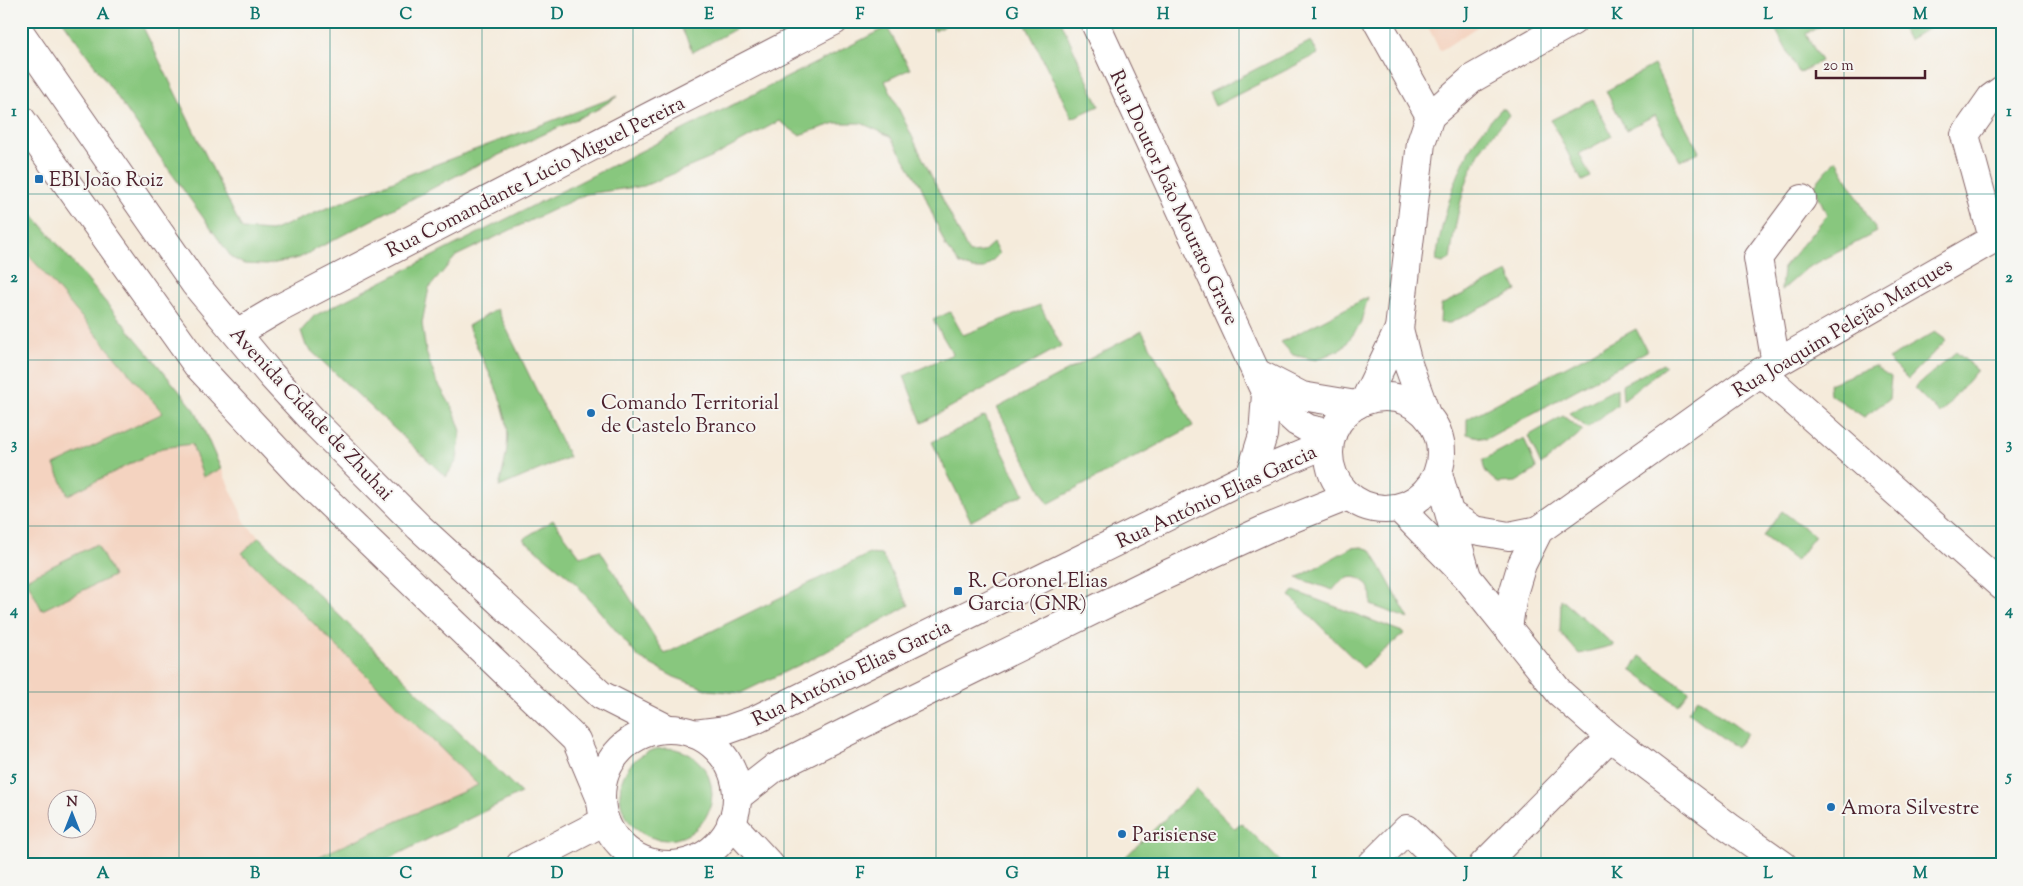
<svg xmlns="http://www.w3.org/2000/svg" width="2023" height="886" viewBox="0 0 2023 886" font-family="'Sorts Mill Goudy',serif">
	<rect width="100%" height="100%" fill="#f6f6f2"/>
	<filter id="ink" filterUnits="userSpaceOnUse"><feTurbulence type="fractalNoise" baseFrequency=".02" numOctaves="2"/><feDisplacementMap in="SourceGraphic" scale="10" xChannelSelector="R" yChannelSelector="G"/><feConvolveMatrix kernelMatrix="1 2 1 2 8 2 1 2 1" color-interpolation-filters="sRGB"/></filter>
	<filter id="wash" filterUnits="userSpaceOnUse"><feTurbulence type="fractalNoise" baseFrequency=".0096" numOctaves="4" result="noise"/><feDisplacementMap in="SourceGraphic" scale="20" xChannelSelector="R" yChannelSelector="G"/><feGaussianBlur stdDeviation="1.12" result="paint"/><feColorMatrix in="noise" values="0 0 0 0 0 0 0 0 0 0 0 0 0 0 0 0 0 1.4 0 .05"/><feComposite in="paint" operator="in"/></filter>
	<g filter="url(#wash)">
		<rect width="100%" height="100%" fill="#f5ebdb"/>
		<!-- built -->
		<g fill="#f4d3c0" fill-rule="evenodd">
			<path d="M1425 21H1486L1440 51Z"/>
			<path d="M21 200 195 410 246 524 521 793 376 865H21ZM58 798H88V828H58Z"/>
		</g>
		<!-- green -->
		<g fill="#88c77e" stroke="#697354">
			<path d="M63 21H140L242 229 271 231 413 173 618 96 598 109 473 167 299 258 266 265 244 264 232 258Z"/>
			<path d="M678 21H750L693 52Z"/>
			<path d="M930 21H953L935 31Z"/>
			<path d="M1024 21H1061L1099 106 1072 118Z"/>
			<path d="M1771 21H1829L1806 34 1821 61 1799 73Z"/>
			<path d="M1898 21H1925L1929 28 1908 40Z"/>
			<path d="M887 27 910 69 885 81 969 253 983 252 993 243 999 254 984 269H972L960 264 946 247 921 186 890 136 861 123H836L799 135 779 121 711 158 644 186 586 194 456 256 429 288 422 323 426 352 436 380 453 409 461 431 457 460 446 477 306 346 301 331 314 316Z"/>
			<path d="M1311 41 1318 54 1215 106 1209 93Z"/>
			<path d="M1654 65 1699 152 1680 161 1655 115 1626 130 1606 91Z"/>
			<path d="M1593 99 1612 136 1579 154 1591 177 1582 181 1551 120Z"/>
			<path d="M1501 109H1505L1509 115C1501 126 1490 136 1482 148 1462 182 1456 221 1450 259L1443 263 1436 261C1441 222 1455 173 1476 139 1483 129 1492 119 1501 109Z"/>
			<path d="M1836 159 1877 232 1807 268 1781 291 1783 268 1827 215 1814 186Z"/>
			<path d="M21 200 195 410 221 469 203 477 192 444 162 448 68 495 54 465 163 413 21 246Z"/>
			<path d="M1508 272 1517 291 1450 323H1440L1441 305Z"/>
			<path d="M1368 297 1360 325 1343 348 1316 360 1293 355 1281 342Z"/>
			<path d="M1040 305 1061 346 922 423 904 376 953 354 933 320 950 312 963 335Z"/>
			<path d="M497 309 569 457 499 487C504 466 511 441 506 419 499 387 480 357 468 326Z"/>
			<path d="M1636 329 1647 351 1486 439 1467 434V419Z"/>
			<path d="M1142 331 1193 426 1048 504 997 408Z"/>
			<path d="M1935 332 1946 340 1908 379 1888 359Z"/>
			<path d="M1956 352 1977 370 1940 414 1914 388Z"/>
			<path d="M1663 364 1666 366 1623 400 1622 385Z"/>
			<path d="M1874 366 1891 377 1889 399 1864 417 1830 394 1829 384Z"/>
			<path d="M1617 388V405L1587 428 1569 413Z"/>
			<path d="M985 416 1024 494 971 521 932 442Z"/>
			<path d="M1563 416 1583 431 1541 465 1528 436Z"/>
			<path d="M1524 438 1536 468 1534 471 1516 482 1498 483C1489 476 1483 472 1483 460Z"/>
			<path d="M1782 511 1815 536 1796 561 1763 536Z"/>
			<path d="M553 520 580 556 600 550 665 654 869 554 882 555 909 605 824 653 741 693 709 690 674 677 639 658 574 581 523 539Z"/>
			<path d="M259 537 521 793 376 865H300L478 785 242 553Z"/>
			<path d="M97 544 113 576 42 610 26 579Z"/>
			<path d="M1362 547 1371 550 1409 619 1371 605C1374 577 1349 567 1333 590L1297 578 1351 548Z"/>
			<path d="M1294 591 1405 633 1363 668 1290 596Z"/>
			<path d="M1561 599 1614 645 1579 654 1560 632Z"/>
			<path d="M1640 656 1689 691 1678 705 1631 670Z"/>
			<path d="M1698 698 1747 733 1736 748 1688 712Z"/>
			<circle cx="666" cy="794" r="46"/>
			<path d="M1196 789 1235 829 1242 823 1283 864 1117 865Z"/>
		</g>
	</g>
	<g filter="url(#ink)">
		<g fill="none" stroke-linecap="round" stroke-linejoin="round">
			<!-- minor casing -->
			<g stroke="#866669" stroke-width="30">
				<g id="minor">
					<path d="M1094 21 1266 394 1297 422 1309 429 1332 434"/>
					<path d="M1377 21 1430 116"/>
					<path d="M1993 238 1965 135 1991 98 2002 90"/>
					<path d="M1399 329 1408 364 1426 414"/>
					<path d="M237 333 276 310 834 21"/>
					<path d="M1776 364 1758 258 1802 199"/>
					<path d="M1761 372 2002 586"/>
					<path d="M1257 373 1302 396 1356 405"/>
					<circle cx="1385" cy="453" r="56"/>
					<path d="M1365 400 1399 329 1421 143 1430 116 1473 78 1573 21"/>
					<path d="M1438 473 1466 573"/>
					<path d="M1250 477 1263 435 1266 394"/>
					<path d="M1399 508 1467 577 1560 693 1610 737 1729 827 1783 865"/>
					<path d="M1450 514 1474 530 1509 536 1539 530"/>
					<path d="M1508 628 1513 594 1522 564 1539 530 1761 372 2002 234"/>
					<path d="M694 734 727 730 755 720 1241 480 1329 443"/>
					<path d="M737 797 773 769 898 706 1159 578 1266 529 1348 496"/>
					<path d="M520 865 605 821"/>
					<path d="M1371 865 1407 829 1444 865"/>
					<path d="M1483 865 1610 737"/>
				</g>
			</g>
			<!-- primary casing -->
			<g stroke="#866669" stroke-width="30">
				<g id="primary">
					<path d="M21 34 195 284 271 375 314 422 419 527 601 695 668 729"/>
					<path d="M21 119 197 365 300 475 576 740 600 797"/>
					<circle cx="669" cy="797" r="68"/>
					<path d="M731 823 770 865"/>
				</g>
			</g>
			<!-- minor -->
			<use href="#minor" stroke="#fff" stroke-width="28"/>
			<!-- primary -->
			<use href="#primary" stroke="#fff" stroke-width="28"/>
		</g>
	</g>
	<!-- grid -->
	<path fill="none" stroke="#0f766e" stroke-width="1" stroke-opacity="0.55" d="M179 21V865M330 21V865M482 21V865M633 21V865M784 21V865M936 21V865M1087 21V865M1239 21V865M1390 21V865M1541 21V865M1693 21V865M1844 21V865M21 194H2002M21 360H2002M21 526H2002M21 692H2002"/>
	<!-- markers -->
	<g fill="#1f6fb2" stroke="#f6f6f2" stroke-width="2">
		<rect x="34" y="174" width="10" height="10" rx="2.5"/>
		<circle cx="591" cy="413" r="5"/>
		<rect x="953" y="586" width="10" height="10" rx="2.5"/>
		<circle cx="1831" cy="807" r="5"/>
		<circle cx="1122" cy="834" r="5"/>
	</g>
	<g text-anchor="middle" stroke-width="4" stroke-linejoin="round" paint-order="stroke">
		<!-- street labels -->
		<g font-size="20" fill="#4a1f2b" stroke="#f6f6f2">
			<text transform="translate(535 176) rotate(-27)" y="7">Rua Comandante Lúcio Miguel Pereira</text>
			<text transform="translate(1175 197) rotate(65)" y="7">Rua Doutor João Mourato Grave</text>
			<text transform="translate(1842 327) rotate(-31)" y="7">Rua Joaquim Pelejão Marques</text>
			<text transform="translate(312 413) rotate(47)" y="7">Avenida Cidade de Zhuhai</text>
			<text transform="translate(1216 496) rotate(-25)" y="7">Rua António Elias Garcia</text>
			<text transform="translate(851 672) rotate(-26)" y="7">Rua António Elias Garcia</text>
		</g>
		<!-- poi labels -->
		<g font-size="20" fill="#4a1f2b" stroke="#f6f6f2" text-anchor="start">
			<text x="49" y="186">EBI João Roiz</text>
			<text x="601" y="409">Comando Territorial<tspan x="601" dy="23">de Castelo Branco</tspan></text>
			<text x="968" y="587">R. Coronel Elias<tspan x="968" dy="23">Garcia (GNR)</tspan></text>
			<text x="1841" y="814">Amora Silvestre</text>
			<text x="1132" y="841">Parisiense</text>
		</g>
	</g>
	<!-- margin -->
	<rect width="2023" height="886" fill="none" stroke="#f6f6f2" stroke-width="55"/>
	<!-- north arrow -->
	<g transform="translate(72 814)"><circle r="24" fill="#f6f6f2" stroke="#b1a0a2"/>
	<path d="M0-4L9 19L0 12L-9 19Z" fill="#1f6fb2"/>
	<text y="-8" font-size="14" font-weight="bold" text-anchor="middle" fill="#4a1f2b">N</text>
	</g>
	<!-- scale -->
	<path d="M1816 70v8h109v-8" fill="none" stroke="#4a1f2b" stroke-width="2.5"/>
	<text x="1823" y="70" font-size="15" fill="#4a1f2b" stroke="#f6f6f2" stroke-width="4" paint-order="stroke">20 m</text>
	<rect x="28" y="28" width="1968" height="830" fill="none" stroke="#0f766e" stroke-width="2"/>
	<g font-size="16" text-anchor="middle" font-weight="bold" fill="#0f766e">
		<text x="103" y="19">A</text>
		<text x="255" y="19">B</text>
		<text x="406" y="19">C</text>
		<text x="557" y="19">D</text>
		<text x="709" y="19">E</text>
		<text x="860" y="19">F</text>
		<text x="1012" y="19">G</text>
		<text x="1163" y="19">H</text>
		<text x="1314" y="19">I</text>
		<text x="1466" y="19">J</text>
		<text x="1617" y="19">K</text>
		<text x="1768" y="19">L</text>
		<text x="1920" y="19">M</text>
		<text x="14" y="116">1</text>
		<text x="2009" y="116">1</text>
		<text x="14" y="282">2</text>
		<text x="2009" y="282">2</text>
		<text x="14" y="449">3</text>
		<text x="2009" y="449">3</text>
		<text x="14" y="615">4</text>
		<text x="2009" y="615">4</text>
		<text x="14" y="781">5</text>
		<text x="2009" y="781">5</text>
		<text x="103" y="878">A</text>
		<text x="255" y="878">B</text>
		<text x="406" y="878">C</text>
		<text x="557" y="878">D</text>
		<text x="709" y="878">E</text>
		<text x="860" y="878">F</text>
		<text x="1012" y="878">G</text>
		<text x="1163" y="878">H</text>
		<text x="1314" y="878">I</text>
		<text x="1466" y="878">J</text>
		<text x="1617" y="878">K</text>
		<text x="1768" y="878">L</text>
		<text x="1920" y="878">M</text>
	</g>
</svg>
